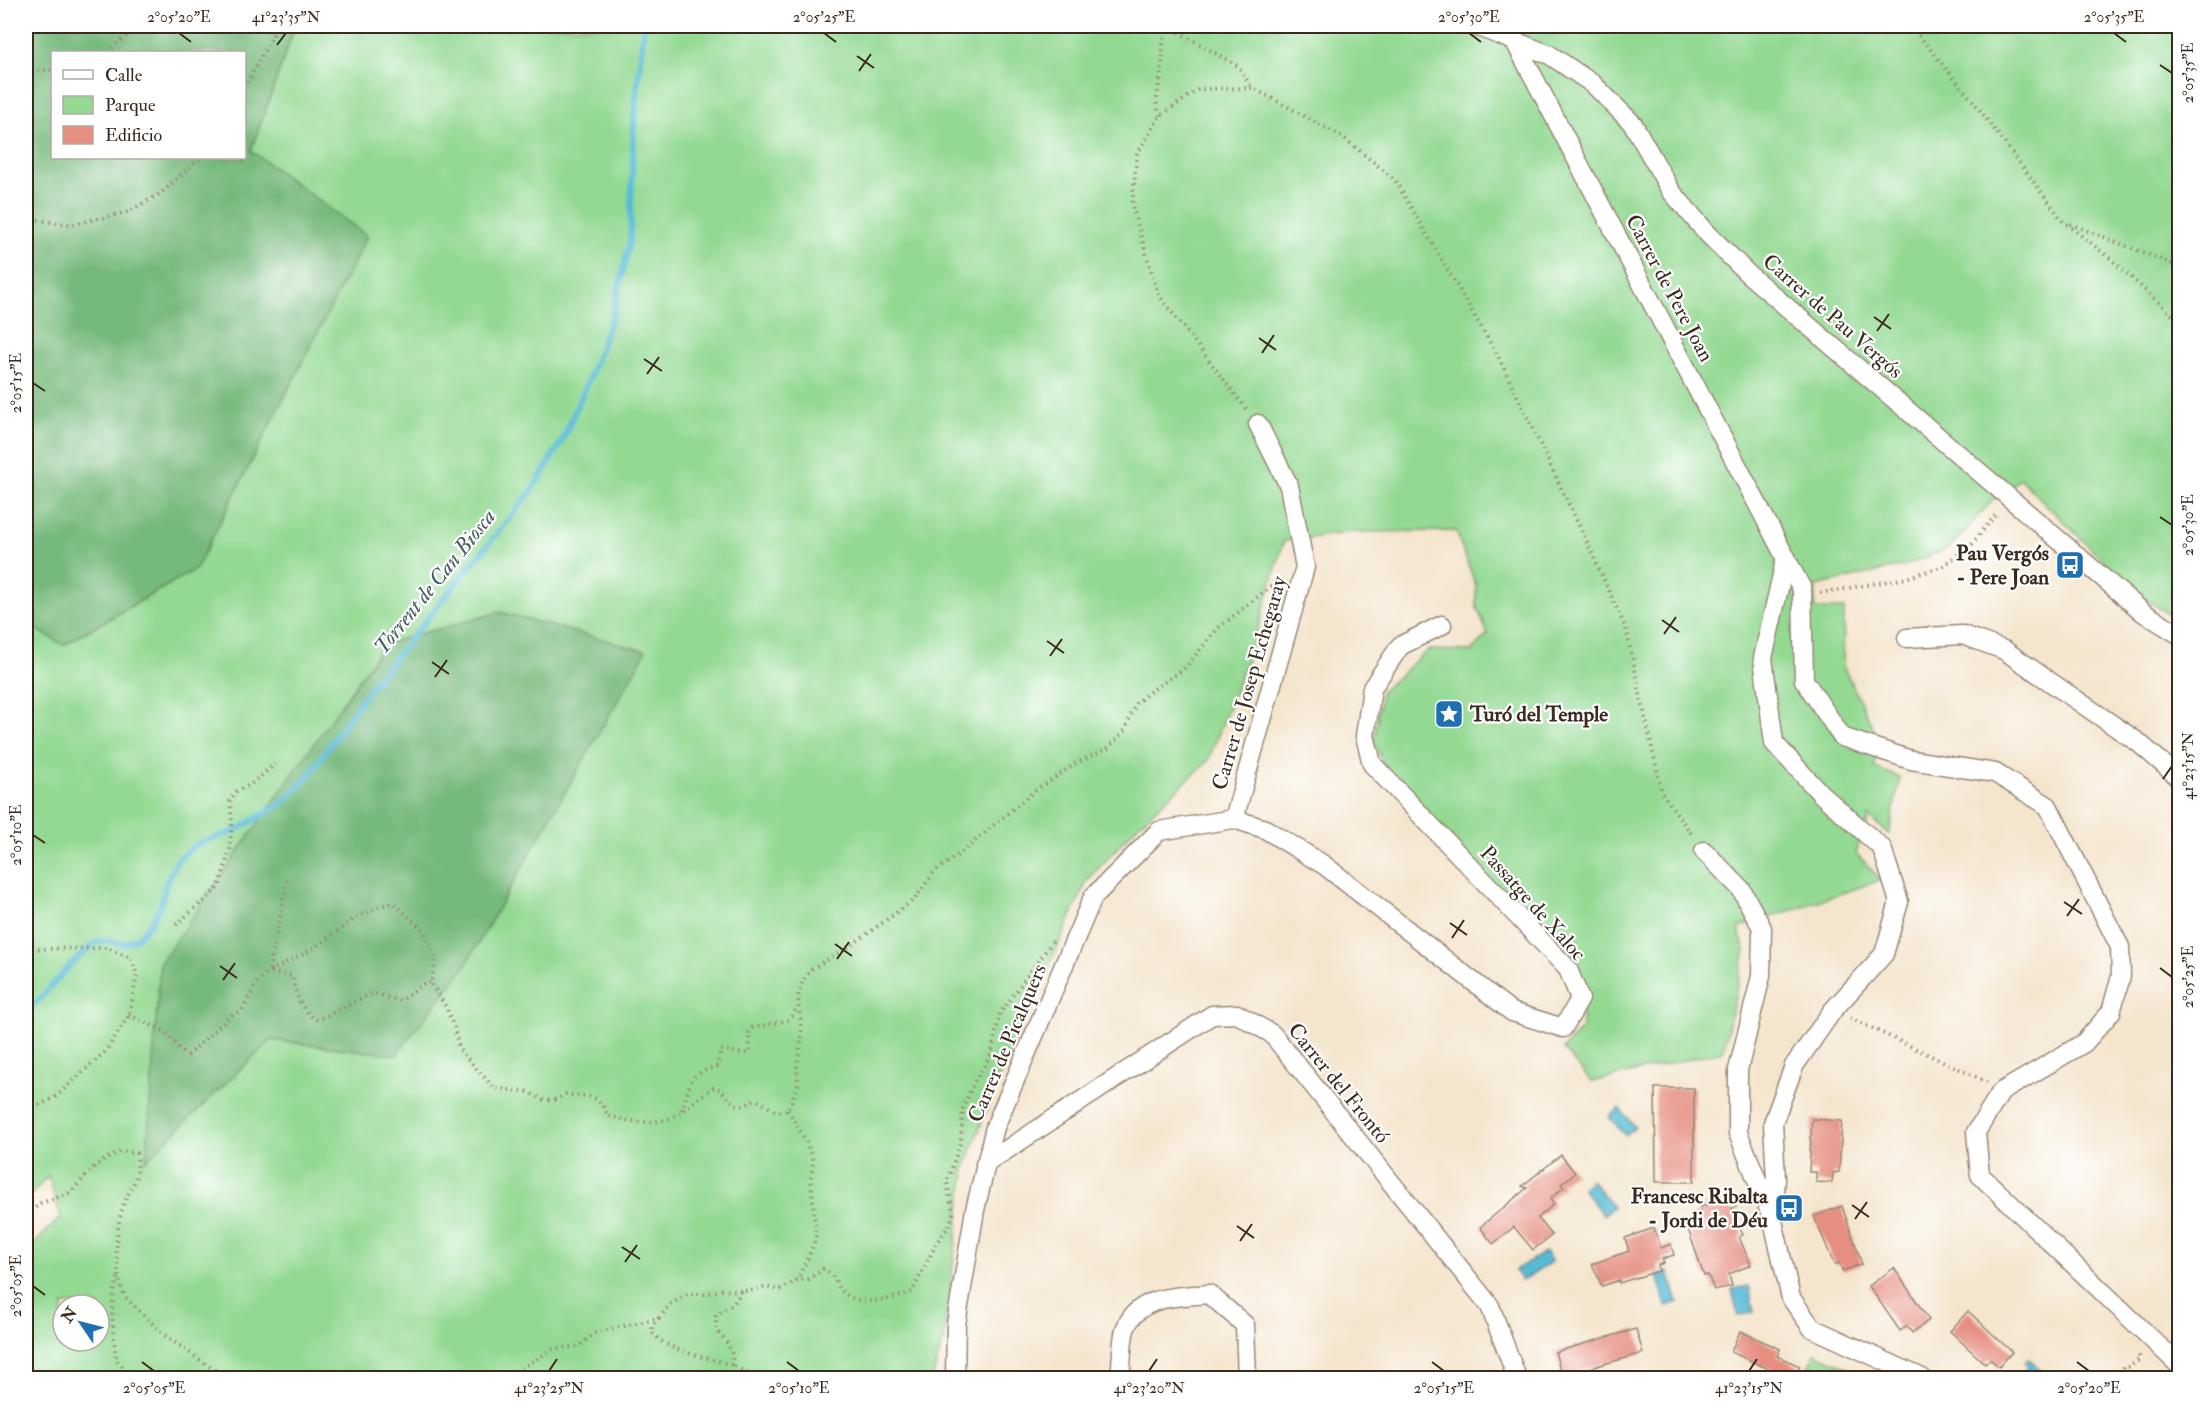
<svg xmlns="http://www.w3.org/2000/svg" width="2205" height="1404" viewBox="0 0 2205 1404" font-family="'IM FELL Double Pica',serif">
	<rect width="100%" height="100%" fill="#fff"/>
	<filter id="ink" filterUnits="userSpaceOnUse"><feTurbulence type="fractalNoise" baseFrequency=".0167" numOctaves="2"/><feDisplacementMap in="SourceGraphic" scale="12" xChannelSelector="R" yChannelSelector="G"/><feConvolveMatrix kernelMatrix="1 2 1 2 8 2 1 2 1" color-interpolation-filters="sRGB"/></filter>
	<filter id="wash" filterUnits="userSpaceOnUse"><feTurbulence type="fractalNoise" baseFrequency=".008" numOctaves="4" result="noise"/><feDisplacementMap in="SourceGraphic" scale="24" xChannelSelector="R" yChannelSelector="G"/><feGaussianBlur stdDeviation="1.35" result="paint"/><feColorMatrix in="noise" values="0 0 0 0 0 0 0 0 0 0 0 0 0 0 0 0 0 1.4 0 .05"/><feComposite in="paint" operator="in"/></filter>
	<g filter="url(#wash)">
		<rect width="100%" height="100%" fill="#f4e5cd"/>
		<!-- green -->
		<g fill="#93d992" stroke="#678258" stroke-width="1.5" fill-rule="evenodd">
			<path d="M295 26H2179V620L2140 596 2020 479 1993 500 1949 548 1906 565 1816 586 1814 609H1844L1843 666 1879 740 1874 767 1900 778 1889 834 1869 817 1856 853 1881 880 1738 928 1745 950 1723 1051 1592 1082 1563 1049 1582 1028V986L1386 771 1374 742 1381 692 1428 650 1471 651 1488 634 1476 605V586L1456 531 1354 532 1284 541 1254 641 1208 761 1137 826 1087 881 999 1076 965 1168 944 1339 932 1378H26V1252L61 1217 48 1176 26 1200V623L64 645 196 569 367 236 251 151ZM646 651 465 966 396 1055 271 1040 146 1159ZM63 1305H99V1341H63Z"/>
			<path d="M1815 1353 1869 1378H1803Z"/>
		</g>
		<!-- forest -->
		<g fill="#76b97c" stroke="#58724d" stroke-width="1.5" fill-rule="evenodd">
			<path d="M26 26H295L251 151 367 236 196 569 63 645 26 623ZM52 52H244V158H52Z"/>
			<path d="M500 612 646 651 465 966 396 1055 271 1040 146 1160 160 963 384 644Z"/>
		</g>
		<!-- water -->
		<g fill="#57bbd6" stroke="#49727a" stroke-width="1.5">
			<path d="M1619 1108 1635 1127 1626 1136 1609 1117Z"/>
			<path d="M1591 1180 1613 1207 1603 1215 1582 1188Z"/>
			<path d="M1545 1252 1552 1262 1522 1281 1515 1270Z"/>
			<path d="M1668 1272 1678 1302 1666 1306 1657 1275Z"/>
			<path d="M1749 1286 1754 1312 1738 1316 1732 1289Z"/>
			<path d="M2029 1359 2049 1377V1378H2020L2028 1368 2025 1362Z"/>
		</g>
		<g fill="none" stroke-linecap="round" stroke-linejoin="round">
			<!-- stream -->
			<path stroke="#57bbd6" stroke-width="6" d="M26 1011 39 1000 72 963 96 942 106 940 124 944 137 938 150 924 161 904 167 880 179 858 197 844 233 832 283 803 310 774 367 692 531 492 562 441 589 379 613 314 630 240 634 119 644 26"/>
		</g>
		<g id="blocks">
			<!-- building -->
			<g fill="#e68f81">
				<path d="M1655 1088H1694V1182H1656Z"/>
				<path d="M1812 1119 1842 1121 1839 1172 1833 1173 1832 1183 1816 1182V1172H1809Z"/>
				<path d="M1561 1155 1575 1173 1561 1184 1564 1187 1550 1199 1554 1204 1538 1218 1552 1235 1533 1250 1514 1227 1493 1244 1480 1227 1527 1188 1522 1186Z"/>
				<path d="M1716 1194 1724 1199 1732 1194 1736 1207 1732 1208 1743 1235 1739 1237 1751 1265 1729 1274 1732 1286 1714 1290 1708 1275 1704 1276 1687 1226 1695 1223 1693 1214 1701 1211 1700 1207 1713 1203 1710 1198Z"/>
				<path d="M1842 1206 1862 1264 1843 1271 1839 1263 1834 1264 1814 1216Z"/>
				<path d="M1654 1228 1661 1248 1671 1244 1674 1255 1662 1259 1664 1263 1658 1265 1659 1271 1619 1283V1280L1602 1286 1592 1264 1629 1251 1625 1238Z"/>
				<path d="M1894 1268 1929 1320 1912 1333 1907 1326 1900 1331 1869 1286Z"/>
				<path d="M1968 1311 2012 1352 1999 1367 1990 1359 1985 1364 1950 1331Z"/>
				<path d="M1636 1329 1643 1353 1562 1376 1555 1352Z"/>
				<path d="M1740 1331 1780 1349 1777 1356 1800 1366 1794 1378H1789L1731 1352Z"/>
			</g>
		</g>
	</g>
	<g filter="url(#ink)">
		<use href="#blocks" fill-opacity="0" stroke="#988876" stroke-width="1.5"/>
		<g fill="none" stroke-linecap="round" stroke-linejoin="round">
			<!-- street casing -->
			<g stroke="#988876" stroke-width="21">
				<g id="street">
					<path d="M1476 26 1550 55 1593 84 1633 124 1671 191 1706 232 1747 273 2144 613 2180 635"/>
					<path d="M1514 40 1802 589 1804 680 1842 737 1911 760 1995 773 2048 806 2120 947 2121 976 2111 1012 2084 1043 2001 1092 1976 1132 1980 1175 2180 1366"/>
					<path d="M1786 557 1763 658 1774 743 1821 794 1882 848 1899 902 1884 954 1833 1010 1794 1066 1773 1123 1776 1180 1772 1217 1791 1298 1812 1328 1922 1378"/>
					<path d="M1907 638 1963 635 2004 650 2139 743 2176 775 2180 781"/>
					<path d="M1234 819 1305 567 1289 486 1258 424"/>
					<path d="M1704 851 1741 889 1762 928 1761 976 1738 1070V1133L1770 1212"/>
					<path d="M985 1164 1212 1015 1237 1014 1272 1034 1490 1306 1517 1378"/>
					<path d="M955 1378 956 1324 975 1210 995 1127 1093 897 1159 831 1234 819 1265 829 1324 865 1512 1012 1563 1028 1580 999 1568 969 1372 764 1365 736 1372 688 1400 646 1442 625"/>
					<path d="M1120 1378C1122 1364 1121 1339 1126 1327 1140 1294 1180 1297 1209 1294L1245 1325 1247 1378"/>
				</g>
			</g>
			<!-- path -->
			<g stroke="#988876" stroke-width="4" stroke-dasharray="1.5 4.5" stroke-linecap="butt">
				<path d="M1168 26 1238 66 1252 88"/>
				<path d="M1911 26 1973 101 2063 221 2112 260 2180 322"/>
				<path d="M107 52 138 26"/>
				<path d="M26 69 52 70"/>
				<path d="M244 88 278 26"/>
				<path d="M1160 116 1156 102 1162 66 1164 26"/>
				<path d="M26 218 70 225 128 212 161 193 200 158"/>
				<path d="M2070 224 2180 267"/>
				<path d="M1246 409 1158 294 1132 205 1137 154 1160 116 1199 89 1253 88 1343 137 1395 180 1498 356 1587 542 1626 629 1662 793 1693 836"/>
				<path d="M1820 593 1907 578 1943 566 1972 544 1997 513"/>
				<path d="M287 880 269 972 292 976C296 994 300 1011 318 1020L372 993 401 1001 423 984 431 983"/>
				<path d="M176 925 219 887 230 849 232 821 230 801 235 792 250 785 275 764"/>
				<path d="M26 949 107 948 131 958 137 975 129 1015 106 1051 54 1098 26 1111"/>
				<path d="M129 1015 166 1032 180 1050 188 1055 230 1016 242 1010 258 981 269 972 314 948 358 916 386 904H395L424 931 436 959 431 983 446 1007 454 1027 459 1049 494 1088 528 1092 545 1101 558 1099 566 1094C590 1099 596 1090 608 1116 634 1122 660 1128 684 1110 694 1102 703 1094 714 1087 732 1094 733 1116 755 1099L777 1112 788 1110 798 1085 797 1066 802 1035 798 998 802 982 812 969 853 944 915 899 935 871 961 853 1032 793 1076 763 1107 749 1125 730 1136 703 1152 690 1184 669 1218 628 1265 591 1273 585 1280 584"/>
				<path d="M1850 1018 1987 1082"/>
				<path d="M681 1110C694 1083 682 1077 717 1066L721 1050C731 1050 740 1056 750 1052L749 1033 752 1028 789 1020 798 1007"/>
				<path d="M788 1110 807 1143 813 1162 811 1179 816 1234C815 1245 803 1268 797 1280"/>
				<path d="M26 1215 41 1203 70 1193 96 1165 120 1151 136 1153C142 1178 131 1184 123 1206 115 1230 113 1275 126 1298L164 1335 226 1378"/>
				<path d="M118 1278C108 1304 114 1333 116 1360L122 1366 124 1378"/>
				<path d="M659 1318 652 1326V1332C665 1352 710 1357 731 1365 739 1368 747 1374 756 1378"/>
				<path d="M733 1366C733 1350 727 1341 716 1330V1316L734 1303 742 1291"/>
				<path d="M506 1378 553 1349 580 1346 594 1333 659 1318 671 1304 687 1294H704L722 1290 749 1291 765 1287 779 1290 784 1288 797 1280 809 1279 823 1269C838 1277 833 1284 844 1293 860 1307 895 1299 912 1292L937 1242 949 1226 953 1213 947 1182 961 1141 963 1108 975 1080 991 1055 1000 1013 1053 941"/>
				<path d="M2116 1378 2121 1375 2123 1367H2129L2140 1359 2138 1353"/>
			</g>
			<!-- street -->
			<use href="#street" stroke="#fff" stroke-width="18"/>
		</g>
	</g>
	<!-- ticks -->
	<path fill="none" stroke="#3b2a1e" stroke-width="2" d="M179 33 191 42M824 33 836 42M1469 33 1481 42M2114 33 2126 42M277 45 286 33M857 56 874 68M2160 65 2172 73M859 71 871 54M1874 317 1891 329M1877 331 1889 314M1259 338 1276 350M1262 353 1274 335M644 359 662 371M647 374 659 357M33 383 45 391M2160 517 2172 525M1662 620 1679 632M1664 634 1676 617M1047 641 1064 653M1050 656 1062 639M432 662 449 674M435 677 447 660M2163 779 2172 766M33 835 45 843M2064 902 2082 914M2067 916 2079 899M1450 923 1467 935M1452 938 1464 920M835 944 852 956M837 959 849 942M220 966 237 978M2160 968 2172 977M223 980 235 963M1852 1205 1869 1217M1855 1219 1867 1202M1237 1226 1254 1238M1240 1241 1252 1224M622 1247 640 1259M625 1262 637 1245M33 1286 45 1295M142 1362 154 1371M787 1362 799 1371M1432 1362 1444 1371M2077 1362 2089 1371M549 1371 557 1359M1149 1371 1157 1359M1749 1371 1757 1359"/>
	<!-- icons -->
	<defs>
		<g id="bus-square" transform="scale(1.5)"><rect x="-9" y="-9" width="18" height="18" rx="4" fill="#1f6fb2" stroke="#fff"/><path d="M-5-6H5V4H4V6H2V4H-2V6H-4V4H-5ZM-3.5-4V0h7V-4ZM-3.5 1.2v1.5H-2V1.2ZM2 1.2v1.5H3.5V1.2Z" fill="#fff"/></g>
		<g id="sight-square" transform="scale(1.5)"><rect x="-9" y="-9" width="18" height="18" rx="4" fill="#1f6fb2" stroke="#fff"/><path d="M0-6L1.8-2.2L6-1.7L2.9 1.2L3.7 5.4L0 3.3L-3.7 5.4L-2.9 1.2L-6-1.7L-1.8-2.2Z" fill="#fff"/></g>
	</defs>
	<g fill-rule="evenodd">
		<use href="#bus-square" x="2070" y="565"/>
		<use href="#sight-square" x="1449" y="714"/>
		<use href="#bus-square" x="1789" y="1208"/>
	</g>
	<g text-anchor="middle" stroke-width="4.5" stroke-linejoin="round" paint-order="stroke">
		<!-- street labels -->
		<g font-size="21" fill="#3b2a1e" stroke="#fff">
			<text transform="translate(1670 288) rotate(62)" y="7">Carrer de Pere Joan</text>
			<text transform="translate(1833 316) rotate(41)" y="7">Carrer de Pau Vergós</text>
			<text transform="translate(1249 683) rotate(-74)" y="7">Carrer de Josep Echegaray</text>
			<text transform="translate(1533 903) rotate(48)" y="7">Passatge de Xaloc</text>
			<text transform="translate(1007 1043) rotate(-67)" y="7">Carrer de Picalquers</text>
			<text transform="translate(1339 1083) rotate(51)" y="7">Carrer del Frontó</text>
		</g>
		<!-- poi labels -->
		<g font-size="21" font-weight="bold" fill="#3b2a1e" stroke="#fff" text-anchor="end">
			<text x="2049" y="560">Pau Vergós<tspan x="2049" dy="24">- Pere Joan</tspan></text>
			<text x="1470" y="721" text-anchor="start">Turó del Temple</text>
			<text x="1768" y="1203">Francesc Ribalta<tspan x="1768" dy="24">- Jordi de Déu</tspan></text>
		</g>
		<!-- water labels -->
		<g font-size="22" font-style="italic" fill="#455d5e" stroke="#fff">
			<text transform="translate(434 581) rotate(-51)" y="8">Torrent de Can Biosca</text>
		</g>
	</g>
	<!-- margin -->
	<rect width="2205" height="1404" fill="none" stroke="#fff" stroke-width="66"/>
	<!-- legend -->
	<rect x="51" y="51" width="195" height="108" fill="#ffffff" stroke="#b1aaa5" stroke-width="1.5"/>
	<rect x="63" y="70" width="30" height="9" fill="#ffffff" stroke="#b1aaa5" stroke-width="1.5"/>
	<text x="105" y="81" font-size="18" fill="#3b2a1e">Calle</text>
	<rect x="63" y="96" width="30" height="18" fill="#93d992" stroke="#b1aaa5" stroke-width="1.5"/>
	<text x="105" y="111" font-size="18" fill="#3b2a1e">Parque</text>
	<rect x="63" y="126" width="30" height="18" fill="#e68f81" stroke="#b1aaa5" stroke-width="1.5"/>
	<text x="105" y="141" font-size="18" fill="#3b2a1e">Edificio</text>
	<!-- north arrow -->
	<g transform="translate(81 1323) rotate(305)"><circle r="28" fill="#ffffff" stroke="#b1aaa5" stroke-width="1.5"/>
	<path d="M0-4.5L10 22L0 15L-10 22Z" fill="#1f6fb2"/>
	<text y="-9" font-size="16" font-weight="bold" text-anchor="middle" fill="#3b2a1e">N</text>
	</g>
	<rect x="33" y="33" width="2139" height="1338" fill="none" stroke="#3b2a1e" stroke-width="2"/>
	<g font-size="15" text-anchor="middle" fill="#3b2a1e">
		<text x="179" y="22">2°05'20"E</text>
		<text x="286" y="22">41°23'35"N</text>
		<text x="824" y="22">2°05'25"E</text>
		<text x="1469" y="22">2°05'30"E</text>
		<text x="2114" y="22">2°05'35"E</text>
		<text transform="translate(2188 73) rotate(-90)" y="5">2°05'35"E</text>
		<text transform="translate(16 383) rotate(-90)" y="5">2°05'15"E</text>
		<text transform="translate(2188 525) rotate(-90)" y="5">2°05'30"E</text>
		<text transform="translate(2188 766) rotate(-90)" y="5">41°23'15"N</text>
		<text transform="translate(16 835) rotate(-90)" y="5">2°05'10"E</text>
		<text transform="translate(2188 977) rotate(-90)" y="5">2°05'25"E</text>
		<text transform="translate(16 1286) rotate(-90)" y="5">2°05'05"E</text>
		<text x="154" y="1393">2°05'05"E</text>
		<text x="549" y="1393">41°23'25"N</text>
		<text x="799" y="1393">2°05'10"E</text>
		<text x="1149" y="1393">41°23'20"N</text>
		<text x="1444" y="1393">2°05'15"E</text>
		<text x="1749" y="1393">41°23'15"N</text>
		<text x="2089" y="1393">2°05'20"E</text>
	</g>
</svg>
